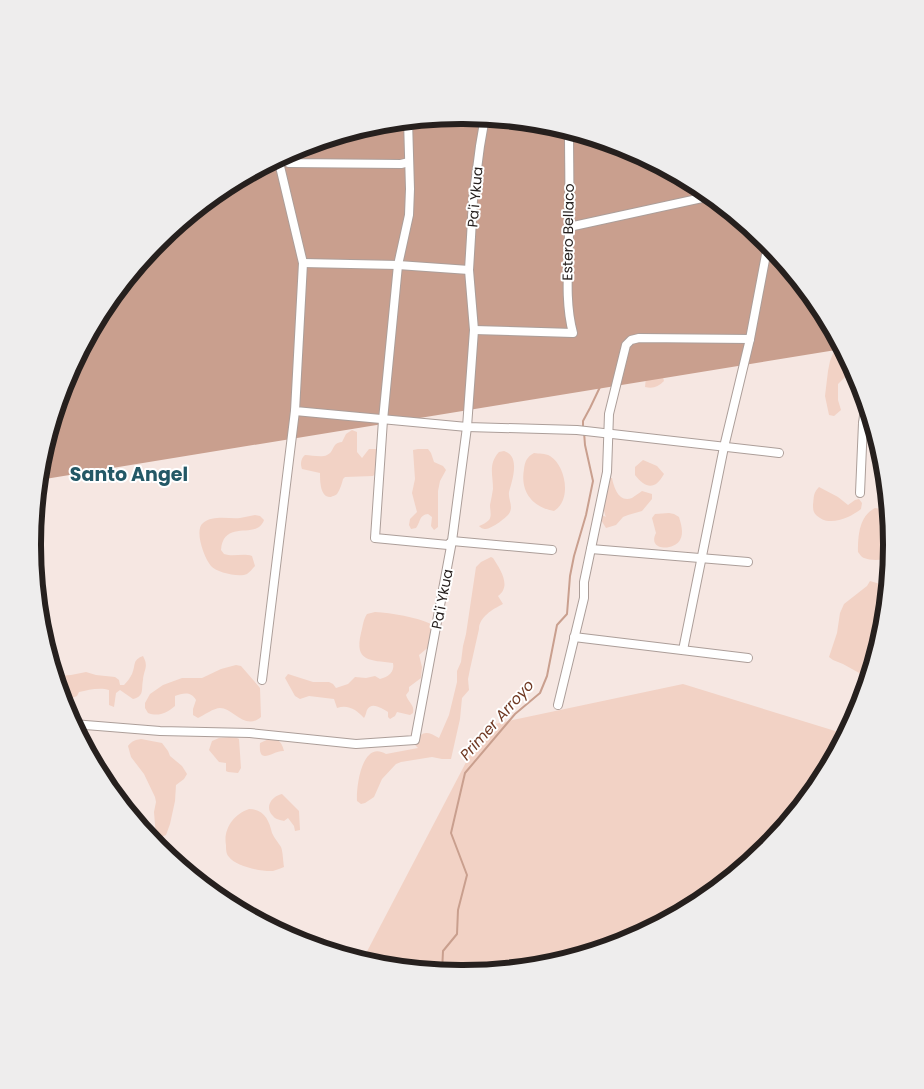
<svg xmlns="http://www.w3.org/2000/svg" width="924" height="1089" viewBox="0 0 924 1089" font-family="Poppins,sans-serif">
	<rect width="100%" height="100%" fill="#f6e7e2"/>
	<!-- green -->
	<g fill="#f2d2c5">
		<path d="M838 341 846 356 845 363 846 372 845 377 838 384V400L841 410 834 416 829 415 825 396 828 371 830 361Z"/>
		<path d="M660 367 664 381C658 387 653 389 645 387L646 377Z"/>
		<path d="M352 430 357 432V452L362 458 369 449H378L379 470 373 476 345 477 343 479C342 483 340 490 337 494 336 495 331 497 330 497 320 497 320 480 320 473L302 469C300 464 301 458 305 455 312 455 321 458 327 455 335 452 331 443 342 442L346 434Z"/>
		<path d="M418 449H428L431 453 434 462 443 466 446 470 440 481 438 491V527L434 530 431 526 432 517 428 514C419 515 421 521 416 528L411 529 409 525 410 519 417 512 412 493 415 479 413 450Z"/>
		<path d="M504 451C521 456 512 481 509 492 508 499 513 505 510 512 508 517 491 529 486 529 482 529 481 528 479 526 482 525 486 523 489 520 492 516 490 510 490 505 491 500 492 495 493 489 493 475 488 464 499 452Z"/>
		<path d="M534 453C539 454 545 453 550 456 566 466 572 500 554 511 532 507 520 491 524 469 525 461 527 457 534 453Z"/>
		<path d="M643 460 657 466 664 474C655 490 646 489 635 475V467Z"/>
		<path d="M607 478H612C614 488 619 503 632 498 635 496 639 493 642 491L652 494V499L642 511 628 515 623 517 616 525 606 528 601 520 602 515 606 517C601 507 605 489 607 478Z"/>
		<path d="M819 487 838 497 848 505 855 500 859 499 862 503 861 509C851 517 832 526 820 518 814 514 813 512 813 505 814 497 813 493 819 487Z"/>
		<path d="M875 508 882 509C885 514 882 522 883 528L890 531 891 545 890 558C883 560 871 561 864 558 861 557 860 554 858 552 858 536 859 516 875 508Z"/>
		<path d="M669 513 674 514 679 517C681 524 684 533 680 540 674 551 647 551 656 533L652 518 655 514Z"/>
		<path d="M255 515 260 516 264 520C257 541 224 518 221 550L224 554C233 557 243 553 252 556L255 566C252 569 250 572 247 574 239 578 216 572 211 566 204 558 194 530 203 523 213 515 228 519 240 518 245 517 250 516 255 515Z"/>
		<path d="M491 557 493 558C500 569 512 586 498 596L503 604C493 609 479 617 479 629L470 669 468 679 469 690 462 698 460 719 451 759H442L432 757 401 762 396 764 382 779 374 797 365 803 361 804 357 801C356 787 362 739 386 754L418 748 414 744C422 730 427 731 439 738L449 715 457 682V671L461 662 463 646 466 634 476 567 481 562Z"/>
		<path d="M870 581 880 584 888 583 883 629 871 668 861 674 843 664 833 660 829 657 837 633 840 613 844 604 867 586Z"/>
		<path d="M375 612C392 613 416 617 431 624L432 634 431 645 419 655 422 667 421 678 409 687V691L406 695C408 702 415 705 413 713L410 715 397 712 395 716 390 719 388 717V712C382 709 372 701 367 710 366 712 366 715 364 718 357 710 348 704 337 708L334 699 309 696 300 699 295 696 285 678 288 674 313 682H329L333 684 336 688 348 684 355 677 366 678 375 676 380 679C388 677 395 672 393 663 370 660 354 662 361 633 363 626 363 620 367 614Z"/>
		<path d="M143 656C149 667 144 669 143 680 141 689 145 696 133 699L120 690 116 693 114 707 109 705V690C100 687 88 690 79 692L77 696 67 700 66 705 64 706 55 676H56L71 675 86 672 96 675 115 677 119 680 120 685H124C127 682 130 678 132 674 136 665 132 660 143 656Z"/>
		<path d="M236 665 241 666 260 688 261 717C245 731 233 708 220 708 214 708 204 715 198 718L193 715V709L196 700C191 691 183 693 175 696V706C167 713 158 717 148 713L145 708V703L150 694 163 685 182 678H202L221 669Z"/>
		<path d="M683 684 845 734 819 783 765 848 700 902 631 939 626 941 546 966 462 974 378 966 362 961 485 726Z"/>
		<path d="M229 737 237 738 239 739 241 768 238 773 228 772 226 771V763L219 762 209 750 212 741 219 738Z"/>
		<path d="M271 738C280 740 282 743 284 751 273 750 258 767 260 743Z"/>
		<path d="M141 739 162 743 168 751 170 756 182 766 187 774 184 779 176 785 175 801 170 824 166 835 161 837H156L154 812 156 802 155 797 144 774 131 757 128 746C132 741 135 740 141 739Z"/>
		<path d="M282 794 299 811 300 830 295 831 294 826 288 818 284 821C280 820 275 819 273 816 264 807 272 796 282 794Z"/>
		<path d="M249 809C264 809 269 820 272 833 274 838 278 842 281 847 283 852 283 861 284 867 281 868 277 870 273 871 262 872 235 866 229 857 226 854 226 849 226 845 223 829 234 814 249 809Z"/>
	</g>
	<!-- water -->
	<path fill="#c99f8e" d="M462 115 546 123 627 148 701 188 766 241 819 306 842 349 39 480 41 460 65 380 105 306 159 241 224 187 298 148 378 123Z"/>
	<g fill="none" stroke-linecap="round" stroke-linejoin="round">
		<!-- stream -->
		<g stroke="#c99f8e" stroke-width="2">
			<path d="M583 427V421L590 408 600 387"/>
			<path d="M442 972 443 951 457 934 458 910 467 875 451 833 465 773 515 714 540 693 547 676 557 625 567 614 570 576 574 556 586 515 593 481 585 445 584 432"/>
		</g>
		<!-- minor casing -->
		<g stroke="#ac9e99" stroke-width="10">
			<g id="minor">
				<path d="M408 120 410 189 409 215 398 265 383 420 375 538 448 545 452 541 552 550"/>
				<path d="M278 158 303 263 295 411 467 427 577 430 779 453"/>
				<path d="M278 158 289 163 401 164 409 162"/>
				<path d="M569 227 702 198V188"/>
				<path d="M303 263 398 265 469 270"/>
				<path d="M474 330 573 333C564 300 569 264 569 230 570 197 569 163 569 130"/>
				<path d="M863 423 873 428"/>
				<path d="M860 493 863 423 866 402"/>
				<path d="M591 549 748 562"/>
				<path d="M574 637 748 658"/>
				<path d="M683 650 724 447 750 339 768 244"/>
				<path d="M262 680 295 411"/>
				<path d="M558 705 584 598V582L607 472 609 414 626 345 631 340 639 338 750 339"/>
				<path d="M73 724 160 731 250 733 356 744 415 740 452 541 467 427 474 330 469 270 471 237 473 200 480 146 485 117"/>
			</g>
		</g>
		<!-- minor -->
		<use href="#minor" stroke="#fff" stroke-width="8"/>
	</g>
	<g text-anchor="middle" stroke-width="4" stroke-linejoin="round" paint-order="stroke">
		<!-- street labels -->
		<g font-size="14" fill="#26201e" stroke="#fff">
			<text transform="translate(475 197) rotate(-85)" y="5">Pa'i Ykua</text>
			<text transform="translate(568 232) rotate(-89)" y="5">Estero Bellaco</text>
			<text transform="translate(442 599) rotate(-79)" y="5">Pa'i Ykua</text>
		</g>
		<!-- water labels -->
		<g font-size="15" font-style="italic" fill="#6f3822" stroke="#fff">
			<text transform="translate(497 720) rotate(-48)" y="5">Primer Arroyo</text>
		</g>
		<!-- district labels -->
		<g font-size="19" font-weight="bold" fill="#235866" stroke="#fff">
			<text x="129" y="481">Santo Angel</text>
		</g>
	</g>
	<!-- crop -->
	<path d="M0 0H924V1089H0ZM461 124H463A420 420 0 0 1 883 544V545A420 420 0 0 1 463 965H461A420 420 0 0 1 41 545V544A420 420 0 0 1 461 124Z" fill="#eeeded" fill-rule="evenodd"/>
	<path fill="none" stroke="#26201e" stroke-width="6" d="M461 124H463A420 420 0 0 1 883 544V545A420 420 0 0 1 463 965H461A420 420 0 0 1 41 545V544A420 420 0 0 1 461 124Z"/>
</svg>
